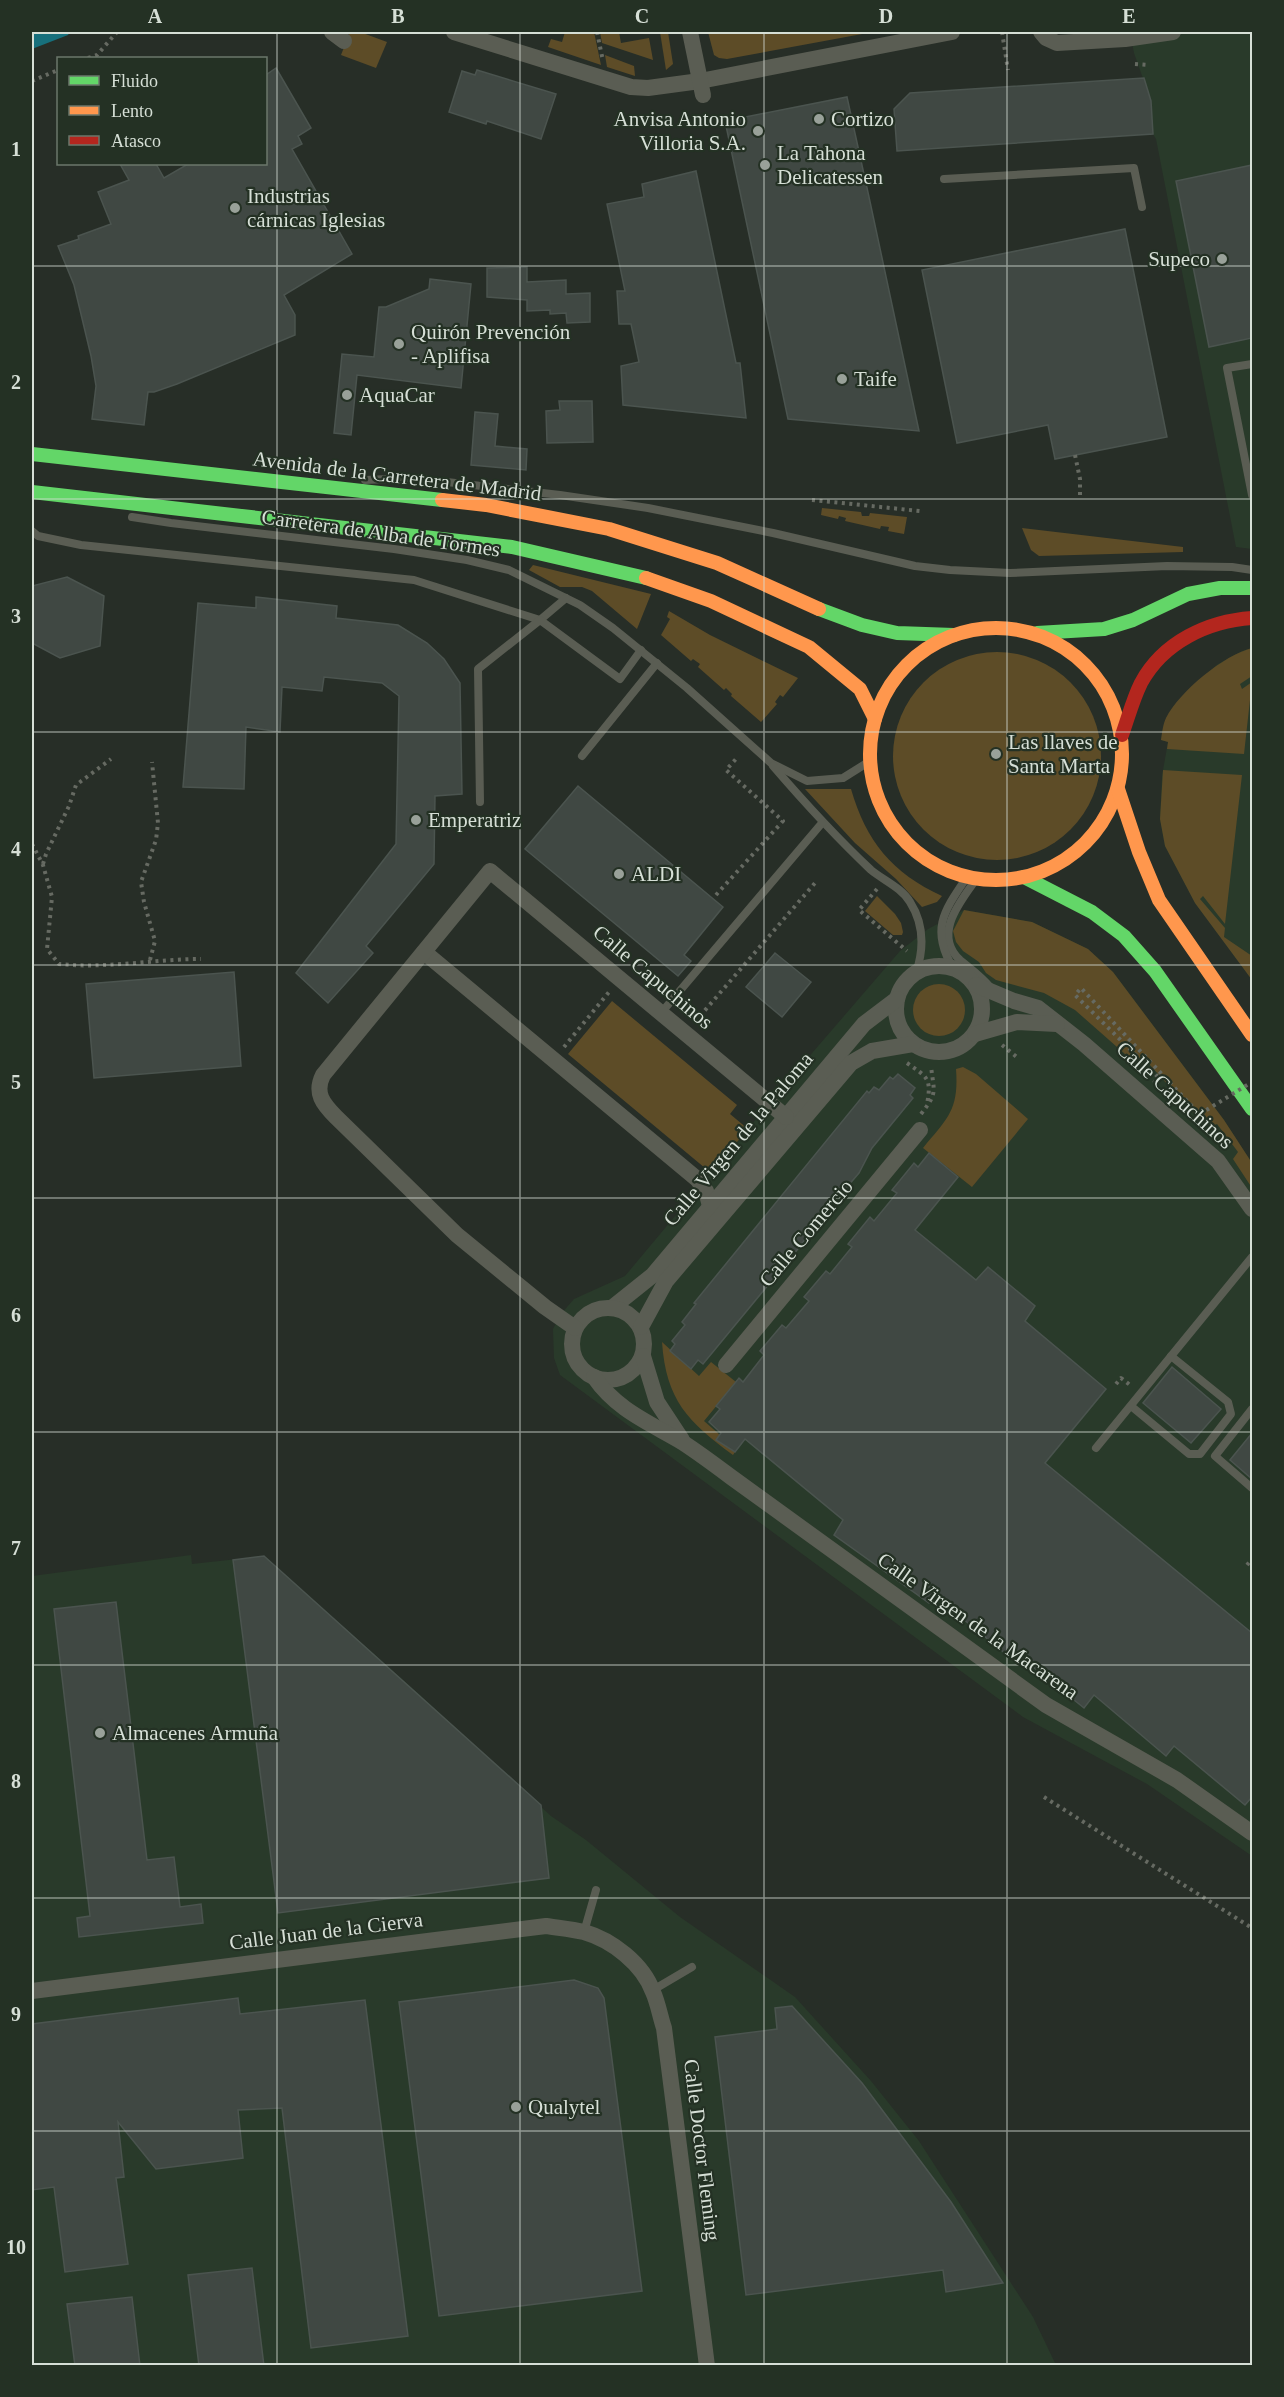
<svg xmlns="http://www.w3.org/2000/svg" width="1284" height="2397" viewBox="0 0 1284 2397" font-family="'Times New Roman',serif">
	<rect width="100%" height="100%" fill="#272e27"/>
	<!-- built -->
	<g fill="#293a2a">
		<path d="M1130 32H1252V549L1236 547 1156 139 1153 134 1151 101 1134 53Z"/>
		<path d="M1252 648V980L1195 903 1165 846 1160 819 1162 776 1168 742 1161 740 1166 718 1187 691 1218 664 1242 651Z"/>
		<path d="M964 910 1032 922 1088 949 1113 972 1224 1120 1252 1163V1856L1147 1784 1023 1717 560 1375 554 1358 553 1329 561 1314 574 1299 625 1276 788 1081 900 951 928 929Z"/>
		<path d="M191 1555 192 1564 264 1556 420 1695 551 1816 586 1840 680 1917 795 1997 871 2081 919 2141 1033 2317 1056 2365H32V1576Z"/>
	</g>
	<!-- green -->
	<g fill="#5d4c27">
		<path d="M350 32H360L387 42 376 68 341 55Z"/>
		<path d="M565 32H594L601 65 548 47 551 39 562 42Z"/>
		<path d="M600 32H619L621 43 649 38 653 60 602 43Z"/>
		<path d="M660 32H668L673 64 666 70Z"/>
		<path d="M708 32H873L727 59 719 58 714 55Z"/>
		<path d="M605 55 634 66 635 76 607 67Z"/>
		<path d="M822 508 861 512 862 516H869L870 513 907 517 904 534 888 531 889 527 881 526 880 529 845 521 846 518 839 516 838 519 821 515Z"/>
		<path d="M1022 528 1183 547V552L1039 556 1031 550Z"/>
		<path d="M533 565 651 594 637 629 592 591 582 587H560L529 570Z"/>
		<path d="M669 611 710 635 798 678 783 697 780 695 775 702 777 704 761 722 731 696 732 694 726 688 724 690 698 667 700 664 693 659 691 661 661 635 670 619 667 617Z"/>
		<path d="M1252 648V676L1240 684 1242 689 1252 682 1244 754 1167 749 1168 742 1161 740C1162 733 1163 724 1166 718 1180 691 1224 655 1252 648Z"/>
		<circle cx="997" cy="756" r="104"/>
		<path d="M1163 770 1242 775 1225 924 1203 896 1200 899 1225 928 1224 937 1252 956V980L1195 903 1165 846 1160 819Z"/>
		<path d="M805 789H851C866 841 892 873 942 896L937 902 922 907 896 879 855 843Z"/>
		<path d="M877 896 895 914 901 923 903 932 902 935H893L865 911Z"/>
		<path d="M964 910 1032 922 1088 949 1113 972 1224 1120 1252 1163V1188L1233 1159 1238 1152 1217 1124 1210 1127 1167 1090 1169 1086 1149 1064 1142 1069 1075 1010 1044 993 996 980 986 973 979 962 963 951 956 942 953 931Z"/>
		<circle cx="939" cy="1010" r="26"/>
		<path d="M612 1001 737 1105 730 1114 748 1129 711 1173 568 1054Z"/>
		<path d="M963 1067 976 1074 1028 1119 972 1187 923 1148C948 1118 959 1110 956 1069Z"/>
		<path d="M662 1342 699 1376 711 1362 736 1382 704 1421 720 1435 717 1440 735 1452 733 1455C688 1422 666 1400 662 1342Z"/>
	</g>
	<!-- water -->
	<path fill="#17707c" d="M32 32H70L68 35 32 49Z"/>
	<!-- building -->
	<g fill="#404843" stroke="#4b544f" stroke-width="1.5">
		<path d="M276 68 311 128 298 136 302 144 292 149 352 254 284 295 295 315V335L177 384 154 392H148L144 425 92 419 96 386 91 356 74 285 58 246 79 239 78 236 111 224 98 192 129 180 120 164H156L164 178 188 164H266V75Z"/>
		<path d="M477 70 556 94 541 139 487 121 486 124 449 112 462 71 475 75Z"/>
		<path d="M1144 78 1151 101 1153 134 897 151 894 109 910 93Z"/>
		<path d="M847 97 869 197 919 431 788 419 725 121Z"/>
		<path d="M1252 165V338L1209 347 1176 181Z"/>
		<path d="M696 171 736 363H740L746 418 623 405 621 366 639 362 631 324H619L617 291H625L607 204 644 197 642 184Z"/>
		<path d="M1125 229 1167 437 1055 459 1048 425 957 443 922 270Z"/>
		<path d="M527 267V282L566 280V294L590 293V322L567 323 566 313 550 314V310L527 311V300L487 297V268Z"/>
		<path d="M430 279 471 284 461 388 357 375 351 435 334 433 342 354 374 357 379 307H386L429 289Z"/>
		<path d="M559 401H592L593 442 547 443 546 411 560 410Z"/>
		<path d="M475 412 498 414 495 446 527 449 526 470 471 465Z"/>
		<path d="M67 577 104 596 100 646 60 658 32 643V586Z"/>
		<path d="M256 597 337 606 336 618 398 625 427 643 444 659 460 683 462 794 435 796 434 864 366 946 373 953 328 1003 296 973 396 844 399 696 382 683 324 677 322 691 282 687 280 732 246 727 244 789 183 787 198 603 256 608Z"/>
		<path d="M578 786 723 907 684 955 691 961 678 976 525 849Z"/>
		<path d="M775 953 811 982 782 1017 746 987Z"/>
		<path d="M234 972 241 1066 94 1078 86 984Z"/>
		<path d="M898 1074 915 1088 910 1095 913 1098 872 1148 859 1173 847 1187 843 1184 823 1208 812 1224 813 1226 808 1231 810 1233 797 1250 703 1364 698 1360 691 1369 670 1351 675 1344 672 1341 685 1325 682 1322 696 1304 694 1303 867 1091 869 1093 874 1087 879 1090 890 1077 893 1079Z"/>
		<path d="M929 1153 958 1177 915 1230 976 1280 988 1267 1035 1306 1025 1321 1106 1389 1045 1463 1252 1633V1797L1245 1805 1174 1746 1166 1756 1094 1695 1084 1708 1011 1649 1007 1655 935 1596 929 1603 834 1535 843 1520 745 1439 735 1452 716 1440 721 1433 709 1422 720 1409 716 1406 739 1378 743 1382 764 1355 760 1351 782 1325 786 1328 809 1301 804 1297 826 1271 830 1274 852 1247 848 1244 870 1217 874 1221 897 1193 892 1190 914 1163 918 1167Z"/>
		<path d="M1172 1367 1221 1409 1191 1443 1143 1403Z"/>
		<path d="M1252 1433V1479L1230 1460Z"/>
		<path d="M264 1556 541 1805 549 1878 278 1913 233 1560Z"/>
		<path d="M116 1602 147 1860 174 1857 180 1907 201 1904 203 1923 79 1937 77 1918 90 1916 54 1609Z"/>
		<path d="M574 1980 598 1988 604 1998 642 2291 439 2316 399 2002Z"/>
		<path d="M238 1998 240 2014 365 2000 408 2336 311 2348 282 2108 238 2110 243 2158 156 2169 118 2122 124 2177 116 2178 128 2264 65 2272 54 2187 32 2190V2024Z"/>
		<path d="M792 2006 862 2083 951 2202 1003 2283 946 2292 943 2270 746 2295 715 2037 777 2029 775 2008Z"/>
		<path d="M252 2268 264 2366H199L188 2275Z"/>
		<path d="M132 2297 140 2366H75L67 2304Z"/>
	</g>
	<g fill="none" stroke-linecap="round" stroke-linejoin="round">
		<!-- path -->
		<g stroke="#666a62" stroke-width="4" stroke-dasharray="3 4.5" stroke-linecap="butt">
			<path d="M597 32 603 61"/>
			<path d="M1002 32 1008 70"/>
			<path d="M88 58 97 55 117 32"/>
			<path d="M1135 64 1149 65"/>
			<path d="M32 81 58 70"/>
			<path d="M1075 455 1080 479V496"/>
			<path d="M812 500 920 511"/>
			<path d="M32 844 43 865 52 897 47 949 59 964C106 969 154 959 201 959"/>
			<path d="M43 864 46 854 69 806 76 785 111 759"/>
			<path d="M877 889 859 910 907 951"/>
			<path d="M716 895 783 821 726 770 736 759"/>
			<path d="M150 960 155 941 144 902 141 882 156 840 158 823 152 762"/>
			<path d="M700 1016 815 883"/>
			<path d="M1002 1045 1018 1058"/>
			<path d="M564 1047 609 992"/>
			<path d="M907 1063C927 1077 932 1078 927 1104"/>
			<path d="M1154 1083 1158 1077 1075 995 1081 988 1218 1134"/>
			<path d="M921 1114C938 1092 934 1093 931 1066"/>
			<path d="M1116 1384 1121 1378 1130 1385"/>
			<path d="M1247 1565 1252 1559"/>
			<path d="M1044 1797 1252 1928"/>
		</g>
		<!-- lane -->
		<g stroke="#5a5d53" stroke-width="8">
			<path d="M944 179 1134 168 1142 207"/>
			<path d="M1252 364 1227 368 1252 495"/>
			<path d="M365 480 412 478 560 495 648 508 773 533 915 566 950 570 1010 573 1167 566 1232 567 1252 570"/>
			<path d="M132 517 171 523 394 549 467 560 509 570 580 605 613 628 687 688 771 763 807 781 843 778 870 761"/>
			<path d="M32 531 38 536 81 545 414 580 540 620 566 598"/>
			<path d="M582 756 657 663"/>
			<path d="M773 766C804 802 836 837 871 870 883 880 902 888 910 902 924 924 924 949 916 973"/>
			<path d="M480 802 478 669 540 620 620 679 641 650"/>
			<path d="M977 878C961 901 932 934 960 960 971 969 981 976 991 988"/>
			<path d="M953 968C930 929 944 911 967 877"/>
			<path d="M661 1013 822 823"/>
			<path d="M1131 1406 1189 1454H1200L1231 1414 1228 1402 1171 1356"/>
			<path d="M1252 1409 1215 1456 1252 1488"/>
			<path d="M1096 1448 1252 1257"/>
			<path d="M584 1932 596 1890"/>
			<path d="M653 1990 692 1967"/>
		</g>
		<!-- street -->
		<g stroke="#5a5d53" stroke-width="16">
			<path d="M332 32 344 41"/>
			<path d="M454 32 631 87 648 88 700 81 952 32"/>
			<path d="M690 32 703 95"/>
			<path d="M1041 32 1046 38 1057 43 1125 39 1173 32"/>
			<path d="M424 952 697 1179 706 1191 710 1206"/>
			<circle cx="939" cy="1009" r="43"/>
			<path d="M976 985 1014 1001 1038 1008 1084 1044 1218 1161 1252 1209"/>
			<path d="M975 1034 1017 1022 1057 1024"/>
			<path d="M613 1307 653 1275 864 1024 897 999"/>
			<circle cx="608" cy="1344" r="36"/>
			<path d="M641 1327 666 1281 851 1063 872 1051 913 1044"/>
			<path d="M575 1328 545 1307 457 1235 336 1117C323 1104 314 1093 323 1075L490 871 786 1117"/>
			<path d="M643 1356 657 1402 682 1440"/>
			<path d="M726 1365 920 1130"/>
			<path d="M594 1377C617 1410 648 1422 682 1442 699 1453 715 1465 731 1477L1046 1705 1177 1780 1252 1833"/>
			<path d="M32 1991 546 1926C559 1928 572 1929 584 1932 612 1940 643 1964 653 1992 658 2003 660 2016 664 2028L707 2366"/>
		</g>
		<!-- fast -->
		<g stroke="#63d668" stroke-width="14">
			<path d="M32 454 442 500"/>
			<path d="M32 492 512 547 646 578"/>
			<path d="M819 609 862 625 897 633 954 635"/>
			<path d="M1037 633 1104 629 1133 620 1188 594 1220 588H1252"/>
			<path d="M1024 877 1092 912 1124 936 1155 971 1252 1109"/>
		</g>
		<!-- slow -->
		<g stroke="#ff974d" stroke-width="14">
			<path d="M442 500 486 505 609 529 717 563 819 609"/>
			<path d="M646 578 711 601 809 647 860 689 875 719"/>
			<circle cx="996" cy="754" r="126"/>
			<path d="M1118 789 1139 852 1159 900 1252 1035"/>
		</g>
		<!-- jam -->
		<path stroke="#b3261e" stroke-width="14" d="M1122 735C1128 718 1133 699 1141 683 1163 642 1208 621 1252 618"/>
		<!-- path-bridge -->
		<path stroke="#666a62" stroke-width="4" stroke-dasharray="3 4.5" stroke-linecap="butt" d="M1200 1114 1252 1082"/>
	</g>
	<!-- grid -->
	<path fill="none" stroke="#d6dfd6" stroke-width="1.5" stroke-opacity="0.55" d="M277 32V2366M520 32V2366M764 32V2366M1007 32V2366M32 266H1252M32 499H1252M32 732H1252M32 965H1252M32 1198H1252M32 1432H1252M32 1665H1252M32 1898H1252M32 2131H1252"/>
	<!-- markers -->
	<g fill="#99a199" stroke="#243124" stroke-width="2">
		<circle cx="819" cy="119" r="6"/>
		<circle cx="758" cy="131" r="6"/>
		<circle cx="765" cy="165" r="6"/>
		<circle cx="235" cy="208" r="6"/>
		<circle cx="1222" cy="259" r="6"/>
		<circle cx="399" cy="344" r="6"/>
		<circle cx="842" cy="379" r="6"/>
		<circle cx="347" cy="395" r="6"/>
		<circle cx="996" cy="754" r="6"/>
		<circle cx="416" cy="820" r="6"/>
		<circle cx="619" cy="874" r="6"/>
		<circle cx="100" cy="1733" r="6"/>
		<circle cx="516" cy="2107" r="6"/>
	</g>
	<g text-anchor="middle" stroke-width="4.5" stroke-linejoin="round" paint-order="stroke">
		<!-- poi labels -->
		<g font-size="21" fill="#d6dfd6" stroke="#243124" text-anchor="start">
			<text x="746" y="126" text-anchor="end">Anvisa Antonio<tspan x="746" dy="24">Villoria S.A.</tspan></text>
			<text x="831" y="126">Cortizo</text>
			<text x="777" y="160">La Tahona<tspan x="777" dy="24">Delicatessen</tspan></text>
			<text x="247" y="203">Industrias<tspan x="247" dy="24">cárnicas Iglesias</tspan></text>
			<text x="1210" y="266" text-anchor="end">Supeco</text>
			<text x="411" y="339">Quirón Prevención<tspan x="411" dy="24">- Aplifisa</tspan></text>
			<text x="854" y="386">Taife</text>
			<text x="359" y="402">AquaCar</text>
			<text x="1008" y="749">Las llaves de<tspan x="1008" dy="24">Santa Marta</tspan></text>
			<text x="428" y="827">Emperatriz</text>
			<text x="631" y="881">ALDI</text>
			<text x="112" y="1740">Almacenes Armuña</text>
			<text x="528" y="2114">Qualytel</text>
		</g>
		<!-- street labels -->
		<g font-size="21" fill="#d6dfd6" stroke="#243124">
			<text transform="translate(397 476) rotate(7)" y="7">Avenida de la Carretera de Madrid</text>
			<text transform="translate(381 533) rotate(8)" y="7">Carretera de Alba de Tormes</text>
			<text transform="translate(653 977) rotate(40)" y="7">Calle Capuchinos</text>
			<text transform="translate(1175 1095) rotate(42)" y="7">Calle Capuchinos</text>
			<text transform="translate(738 1139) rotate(-50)" y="7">Calle Virgen de la Paloma</text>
			<text transform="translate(806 1233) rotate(-50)" y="7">Calle Comercio</text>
			<text transform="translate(978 1626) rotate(35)" y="7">Calle Virgen de la Macarena</text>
			<text transform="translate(326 1931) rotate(-7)" y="7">Calle Juan de la Cierva</text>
			<text transform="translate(702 2150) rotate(83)" y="7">Calle Doctor Fleming</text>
		</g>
	</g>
	<!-- border -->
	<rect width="1284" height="2397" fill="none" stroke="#243124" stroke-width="66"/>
	<!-- legend -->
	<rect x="57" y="57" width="210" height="108" fill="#243124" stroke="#6b776b" stroke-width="1.5"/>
	<rect x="69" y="76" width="30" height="9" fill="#63d668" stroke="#6b776b" stroke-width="1.5"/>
	<text x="111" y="87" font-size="18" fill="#d6dfd6">Fluido</text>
	<rect x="69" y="106" width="30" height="9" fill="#ff974d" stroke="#6b776b" stroke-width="1.5"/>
	<text x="111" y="117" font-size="18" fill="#d6dfd6">Lento</text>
	<rect x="69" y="136" width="30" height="9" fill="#b3261e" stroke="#6b776b" stroke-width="1.5"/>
	<text x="111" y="147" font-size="18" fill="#d6dfd6">Atasco</text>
	<rect x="33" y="33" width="1218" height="2331" fill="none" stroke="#d6dfd6" stroke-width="2"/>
	<g font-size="20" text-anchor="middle" font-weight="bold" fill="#d6dfd6">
		<text x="155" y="23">A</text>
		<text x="398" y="23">B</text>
		<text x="642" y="23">C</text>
		<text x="886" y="23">D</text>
		<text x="1129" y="23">E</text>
		<text x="16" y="156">1</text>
		<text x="16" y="389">2</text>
		<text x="16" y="623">3</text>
		<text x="16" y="856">4</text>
		<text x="16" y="1089">5</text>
		<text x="16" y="1322">6</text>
		<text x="16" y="1555">7</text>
		<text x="16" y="1788">8</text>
		<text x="16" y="2021">9</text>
		<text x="16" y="2254">10</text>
	</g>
</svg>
